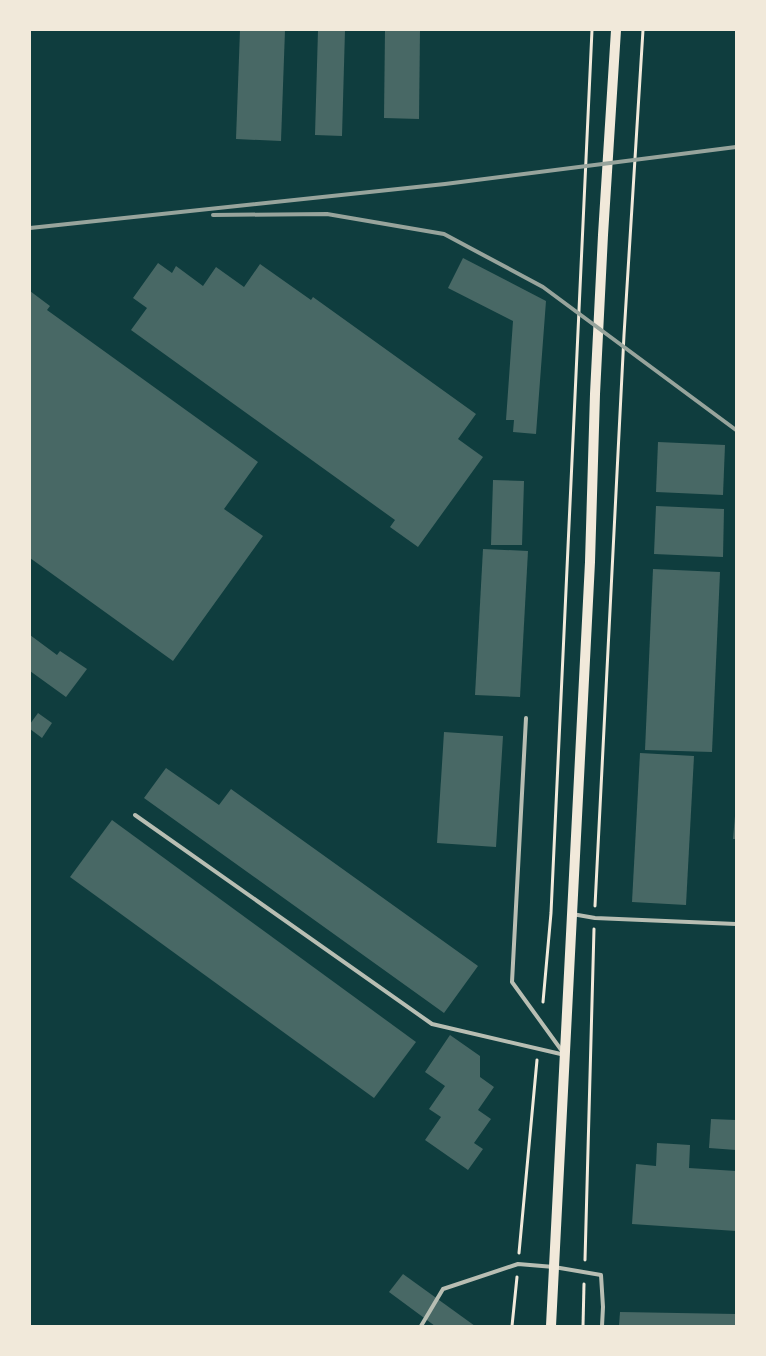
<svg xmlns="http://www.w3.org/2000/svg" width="766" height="1356" viewBox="0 0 766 1356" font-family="'Nunito Sans',sans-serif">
	<rect width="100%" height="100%" fill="#0f3d3e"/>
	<!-- building -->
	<g fill="#486865">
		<path d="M240 30H285L281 141 236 139Z"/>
		<path d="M318 30H345L342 136 315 135Z"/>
		<path d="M385 30H420L419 119 384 118Z"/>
		<path d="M463 258 546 301 536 434 513 432 514 420H506L513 321 448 288Z"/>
		<path d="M158 263 172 273 176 266 203 286 216 267 244 287 260 264 311 300 313 297 476 414 458 439 483 457 418 547 390 527 395 520 131 330 147 308 133 298Z"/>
		<path d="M30 291 50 306 47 310 258 462 224 509 263 536 173 661 30 558Z"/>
		<path d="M658 442 725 445 723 495 656 492Z"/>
		<path d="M493 480 524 481 522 545H491Z"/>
		<path d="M656 506 724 509 723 557 654 554Z"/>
		<path d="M483 549 528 551 520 697 475 695Z"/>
		<path d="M653 569 720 572 712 752 645 750Z"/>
		<path d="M30 635 57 655 60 651 87 669 66 697 30 671Z"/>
		<path d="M38 713 52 723 42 738 30 729V724Z"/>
		<path d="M444 732 503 736 496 847 437 843Z"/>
		<path d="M640 753 694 756 686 905 632 902Z"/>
		<path d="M166 768 219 805 231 789 478 966 444 1013 144 798Z"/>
		<path d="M735 816H736V839H733Z"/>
		<path d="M112 820 416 1042 374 1098 70 877Z"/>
		<path d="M450 1035 480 1056V1077L494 1087 478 1110 491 1119 474 1143 483 1149 468 1170 425 1140 441 1117 429 1109 445 1086 425 1072Z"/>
		<path d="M711 1119 736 1120V1150L709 1148Z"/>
		<path d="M657 1143 690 1145 689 1168 736 1171V1231L632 1224 636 1164 656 1166Z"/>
		<path d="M403 1274 475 1326H435L389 1292Z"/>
		<path d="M620 1312 736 1314V1326H619Z"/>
	</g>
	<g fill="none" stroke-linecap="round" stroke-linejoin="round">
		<!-- path -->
		<g stroke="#f1e9da" stroke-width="3">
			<path d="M595 906 624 335 643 30"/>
			<path d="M543 1002 551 913 592 30"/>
			<path d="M519 1253 537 1060"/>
			<path d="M585 1260 594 929"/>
			<path d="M512 1326 517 1277"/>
			<path d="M583 1326 584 1284"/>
		</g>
		<!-- service -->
		<g stroke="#b8beb3" stroke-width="4">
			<path d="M526 718 512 982 562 1051"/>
			<path d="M135 815 432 1024 565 1055"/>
			<path d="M572 914 595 918 736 924"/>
			<path d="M421 1326 443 1289 518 1264 554 1267 601 1275 603 1307 602 1326"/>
		</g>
		<!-- secondary -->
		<path stroke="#f1e9da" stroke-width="10" d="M551 1326 590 562 595 394 603 235 616 30"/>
		<!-- rail -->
		<g stroke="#97a49c" stroke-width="4">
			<path d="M213 215 327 214 444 234 543 287 736 430"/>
			<path d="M30 228 445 184 736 147"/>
		</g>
	</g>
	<!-- border -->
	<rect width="766" height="1356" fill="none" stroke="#f1e9da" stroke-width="62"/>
</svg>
